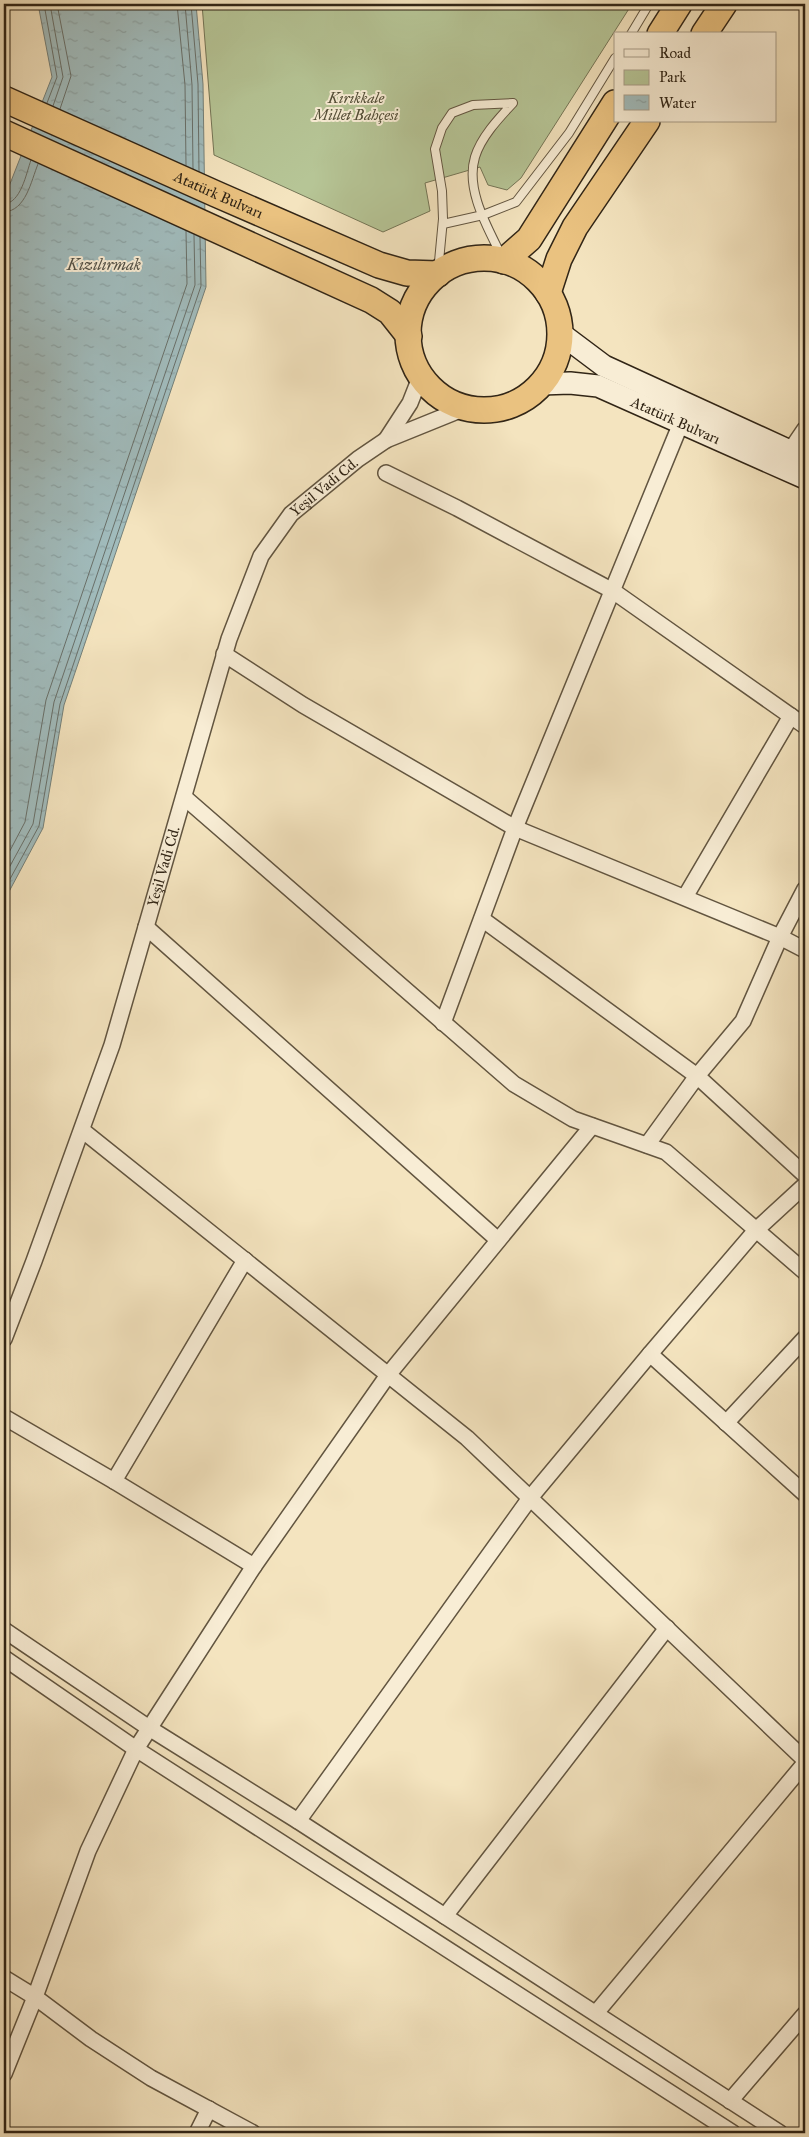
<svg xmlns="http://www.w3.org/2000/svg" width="809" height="2137" viewBox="0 0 809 2137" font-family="'IM FELL Great Primer',serif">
	<defs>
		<pattern id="water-ripples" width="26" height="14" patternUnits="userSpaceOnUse" patternTransform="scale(1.25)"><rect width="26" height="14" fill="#a1bcbd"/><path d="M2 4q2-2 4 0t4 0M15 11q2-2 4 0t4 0" fill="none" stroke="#8ba1a2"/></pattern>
	</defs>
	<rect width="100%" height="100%" fill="#f4e4bf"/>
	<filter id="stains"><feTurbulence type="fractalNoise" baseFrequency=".004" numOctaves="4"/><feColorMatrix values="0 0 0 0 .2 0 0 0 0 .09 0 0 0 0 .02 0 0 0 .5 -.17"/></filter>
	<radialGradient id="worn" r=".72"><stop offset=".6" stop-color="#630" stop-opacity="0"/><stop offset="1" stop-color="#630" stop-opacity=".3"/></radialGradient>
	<!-- green -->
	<path fill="#b6c596" stroke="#747556" d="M202 4H632L521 178 507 190 488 185 480 167 425 183 430 211 383 232 214 155Z"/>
	<!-- water -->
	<path fill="url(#water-ripples)" stroke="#74807a" d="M38 4H196L203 84 206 287 64 705 43 828 4 901V199L52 77Z"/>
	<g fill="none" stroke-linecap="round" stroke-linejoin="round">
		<!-- shore -->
		<g stroke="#69706a" stroke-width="1">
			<path d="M44 4 57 77 47 103"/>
			<path d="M50 4 63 77 53 106"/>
			<path d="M57 4 71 76 60 109"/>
			<path d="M177 4 185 85 186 165"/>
			<path d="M185 4 192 85 193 169"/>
			<path d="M191 4 198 84 199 172"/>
			<path d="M4 204C21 203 26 174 31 160"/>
			<path d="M4 212C26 211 31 181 38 164"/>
			<path d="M4 862 25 822 46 700 187 284 186 231"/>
			<path d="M4 877 33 824 54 702 195 285 194 235"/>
			<path d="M4 890 39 826 60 704 201 286 200 237"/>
		</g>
		<!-- service casing -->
		<g stroke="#625540" stroke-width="10">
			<g id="service">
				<path d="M631 34 649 4"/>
				<path d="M443 224 483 215 516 202 569 133 615 58"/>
				<path d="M438 272 443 219 442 191 435 149 442 128 452 113 473 105 513 103C499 118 481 137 475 157 465 190 488 228 502 257"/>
			</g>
		</g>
		<!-- minor casing -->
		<g stroke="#625540" stroke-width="18">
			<g id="minor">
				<path d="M386 440 410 403 421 375"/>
				<path d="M790 451 805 429"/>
				<path d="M386 473 457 508 613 591 805 726"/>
				<path d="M224 654 303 705 515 828 780 937 805 950"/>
				<path d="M184 797 514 1084 573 1119 666 1152 805 1272"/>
				<path d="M685 897 791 716"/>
				<path d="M482 919 697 1076 805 1175"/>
				<path d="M146 927 498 1240"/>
				<path d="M443 1023 515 828 681 423"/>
				<path d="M82 1130 467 1438 805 1760"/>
				<path d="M647 1145 697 1076 743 1021 780 937 805 889"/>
				<path id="s1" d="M4 1339 34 1261 112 1045 229 639 261 556 291 514 358 459 386 440 465 408"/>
				<path d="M650 1354 805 1494"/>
				<path d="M4 1417 114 1481 254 1566"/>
				<path d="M726 1423 805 1338"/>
				<path d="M114 1481 245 1260"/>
				<path d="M4 1630 149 1728 298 1821 780 2133"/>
				<path d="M4 1658 136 1749 733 2133"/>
				<path d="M298 1821 530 1498 650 1354 756 1230 805 1185"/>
				<path d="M445 1916 667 1628"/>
				<path d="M4 1978 35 1997 91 2039 151 2078 253 2133"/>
				<path d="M596 2013 805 1763"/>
				<path d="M4 2074 35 1997 88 1851 136 1749 254 1566 388 1375 592 1126"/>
				<path d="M730 2101 805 2014"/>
				<path d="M197 2133 209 2109"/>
			</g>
		</g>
		<!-- secondary casing -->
		<g stroke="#312516" stroke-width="24">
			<g id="secondary">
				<path d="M560 333 604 366 805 458"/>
				<path id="s2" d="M541 384 570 383 598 386 805 478"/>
			</g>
		</g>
		<!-- trunk casing -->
		<g stroke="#312516" stroke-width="28">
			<g id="trunk">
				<path d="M660 34 679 4"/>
				<path d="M704 34 724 4"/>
				<path id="s3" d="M4 99 216 194 379 265 407 273 438 274"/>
				<path d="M4 133 371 300 390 312 409 336"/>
				<circle cx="484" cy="334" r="76"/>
				<path d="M504 261 529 239 615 103"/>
				<path d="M548 293 559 259 575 227 647 121"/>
			</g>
		</g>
		<!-- service -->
		<use href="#service" stroke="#f8edd5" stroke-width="8"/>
		<!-- minor -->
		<use href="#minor" stroke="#f8edd5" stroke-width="15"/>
		<!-- secondary -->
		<use href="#secondary" stroke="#f8edd5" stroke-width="21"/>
		<!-- trunk -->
		<use href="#trunk" stroke="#eac280" stroke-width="25"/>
	</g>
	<g text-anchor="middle" stroke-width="4" stroke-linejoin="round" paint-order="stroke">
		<!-- park labels -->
		<g font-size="15" font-style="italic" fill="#524d36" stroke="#f8edd5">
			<text x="356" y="103">Kırıkkale<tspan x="356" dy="17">Millet Bahçesi</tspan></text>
		</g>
		<!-- street labels -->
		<g font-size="15" fill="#312516" stroke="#f8edd5">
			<text dy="5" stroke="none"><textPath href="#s3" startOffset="235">Atatürk Bulvarı</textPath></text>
			<text dy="5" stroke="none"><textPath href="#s2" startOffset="142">Atatürk Bulvarı</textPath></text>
			<text dy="5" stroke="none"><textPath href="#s1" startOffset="919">Yeşil Vadi Cd.</textPath></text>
			<text dy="5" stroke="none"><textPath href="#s1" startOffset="499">Yeşil Vadi Cd.</textPath></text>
		</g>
		<!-- water labels -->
		<g font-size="16" font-style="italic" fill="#535248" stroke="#f8edd5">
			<text x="104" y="270">Kızılırmak</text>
		</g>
	</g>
	<!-- margin -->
	<rect width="809" height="2137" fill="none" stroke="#f4e4bf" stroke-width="20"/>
	<rect x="5" y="5" width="799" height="2127" fill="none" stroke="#312516" stroke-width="2.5"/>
	<rect x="10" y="10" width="789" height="2117" fill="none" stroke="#312516"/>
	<!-- legend -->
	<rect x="614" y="32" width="162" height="90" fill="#f8edd5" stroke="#a89d89"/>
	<rect x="624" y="49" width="25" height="8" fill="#f8edd5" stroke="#a89d89"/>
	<text x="659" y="58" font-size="15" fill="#312516">Road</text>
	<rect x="624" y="70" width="25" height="15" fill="#b6c596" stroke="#a89d89"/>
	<text x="659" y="82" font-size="15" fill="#312516">Park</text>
	<rect x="624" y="95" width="25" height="15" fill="url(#water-ripples)" stroke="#a89d89"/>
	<text x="659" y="108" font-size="15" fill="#312516">Water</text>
	<rect width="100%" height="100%" filter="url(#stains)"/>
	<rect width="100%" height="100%" fill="url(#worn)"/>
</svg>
